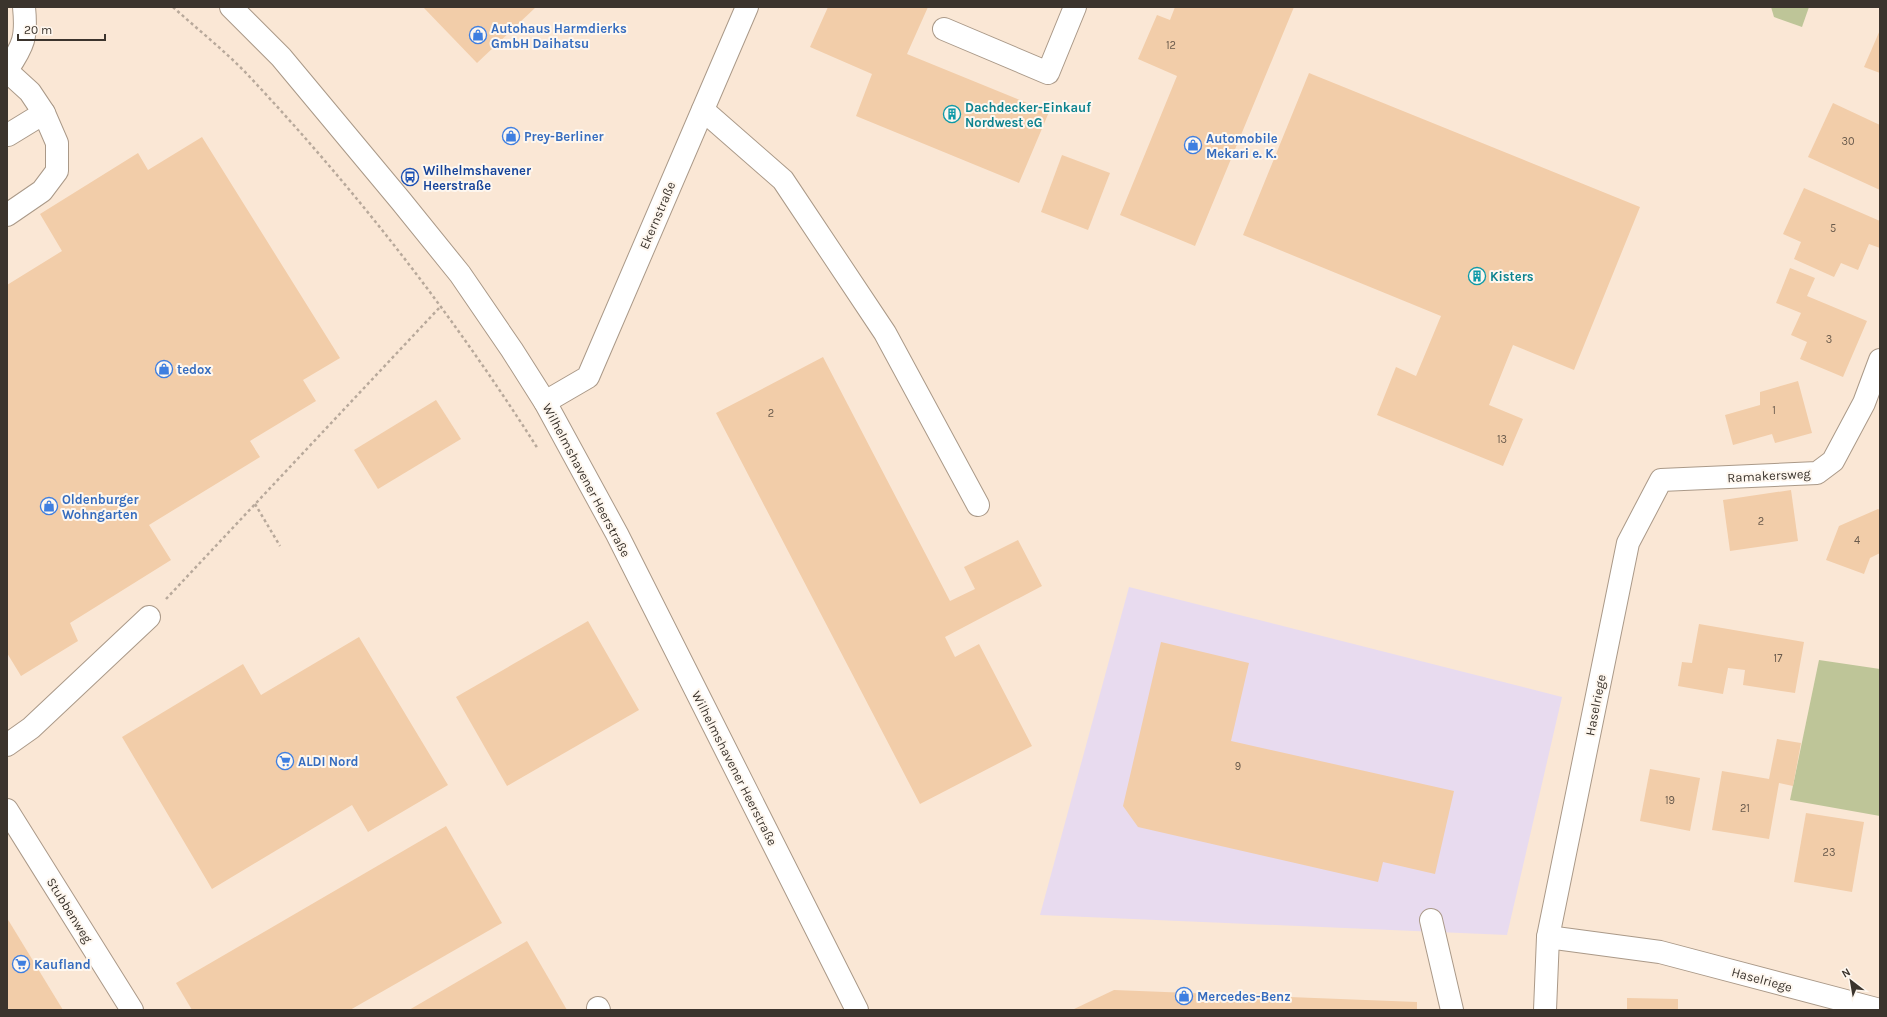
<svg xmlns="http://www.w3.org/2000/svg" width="1887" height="1017" viewBox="0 0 1887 1017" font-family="Karla,sans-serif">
	<rect width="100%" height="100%" fill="#fae7d5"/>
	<!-- industrial -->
	<path fill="#e8dbef" d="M1129 587 1562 697 1507 935 1040 915Z"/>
	<!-- green -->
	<g fill="#bec598">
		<path d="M1771 7H1809L1802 27 1774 17Z"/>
		<path d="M1819 660 1880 669V816L1790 800Z"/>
	</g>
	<!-- building -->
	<g fill="#f2cda9">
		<path d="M423 7H536L477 63Z"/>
		<path d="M828 7H928L907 54 1049 112 1019 183 856 116 872 74 810 47Z"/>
		<path d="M1175 7H1294L1195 246 1120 215 1177 76 1138 59 1157 15 1170 20Z"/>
		<path d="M1880 30V73L1864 67Z"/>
		<path d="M1309 73 1640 207 1574 370 1513 345 1489 405 1523 419 1503 466 1377 415 1396 367 1416 376 1441 316 1243 235Z"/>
		<path d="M1833 103 1880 125V190L1808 157Z"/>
		<path d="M202 137 340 358 303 380 316 401 250 441 260 457 149 525 171 560 70 623 78 641 21 676 7 653V285L62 251 40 214 138 153 148 170Z"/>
		<path d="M1062 155 1110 173 1088 230 1041 212Z"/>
		<path d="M1804 188 1880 221V248L1869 244 1858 270 1841 263 1834 277 1794 259 1801 242 1783 234Z"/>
		<path d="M1790 268 1815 278 1807 296 1867 321 1843 377 1800 359 1807 342 1791 335 1801 313 1776 303Z"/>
		<path d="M823 357 950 601 975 589 964 567 1018 540 1042 586 945 637 955 657 979 644 1032 746 920 804 716 413Z"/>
		<path d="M1798 381 1812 433 1775 443 1772 434 1733 445 1725 415 1760 405V392Z"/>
		<path d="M436 400 461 439 378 489 354 450Z"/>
		<path d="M1791 490 1798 541 1730 551 1723 500Z"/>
		<path d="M1878 509 1880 510V553L1870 558 1864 574 1826 560 1839 526Z"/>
		<path d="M588 621 639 710 507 786 456 697Z"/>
		<path d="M1699 624 1804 642 1795 693 1743 685 1745 670 1728 668 1723 694 1678 686 1682 662 1692 663Z"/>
		<path d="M359 637 448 785 368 832 352 805 212 889 122 737 243 664 261 695Z"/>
		<path d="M1161 642 1249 663 1231 741 1454 791 1435 874 1383 862 1378 882 1138 827 1123 806Z"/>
		<path d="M1777 739 1801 743 1793 786 1779 783 1769 839 1712 830 1722 771 1769 779Z"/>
		<path d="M1650 769 1700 778 1690 831 1640 821Z"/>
		<path d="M1806 813 1864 822 1852 892 1794 882Z"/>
		<path d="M446 826 502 923 350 1010H192L176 983Z"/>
		<path d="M7 918 63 1010H7Z"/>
		<path d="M527 941 567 1010H409Z"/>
		<path d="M1114 990 1417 1002V1010H1072Z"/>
		<path d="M1627 998 1678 999V1010H1627Z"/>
	</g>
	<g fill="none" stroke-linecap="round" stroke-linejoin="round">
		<!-- minor casing -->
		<g stroke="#a98" stroke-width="24">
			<g id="minor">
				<path d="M231 7 281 57 401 201 460 274 512 350 545 402 617 534 857 1010"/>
				<path d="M944 29 1048 73 1075 7"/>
				<path d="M7 70C24 45 27 37 24 7"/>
				<path d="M7 71 30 92 44 113 8 135"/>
				<path d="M703 110 783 180 885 333 978 505"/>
				<path d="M7 215 42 191 57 171V143L44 113"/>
				<path d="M545 402 588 377 747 7"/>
				<path d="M7 745 31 728 149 617"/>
				<path d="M7 810 132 1010"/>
				<path d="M1431 920 1452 1010"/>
				<path d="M1548 937 1628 543 1661 480 1817 473 1833 461 1864 403 1880 360"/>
				<path d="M598 1008 599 1010"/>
				<path d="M1545 1010 1548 937 1660 952 1880 1010"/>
			</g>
		</g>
		<!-- path -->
		<g stroke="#b8a99b" stroke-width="2.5" stroke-dasharray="3 3" stroke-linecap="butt">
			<path d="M173 7C197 29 224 50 247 74 356 190 453 315 538 449"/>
			<path d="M255 504 280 546"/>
			<path d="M166 599 441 306"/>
		</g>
		<!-- minor -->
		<use href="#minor" stroke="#fff" stroke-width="22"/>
	</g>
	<!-- icons -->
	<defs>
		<g id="shop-ring" transform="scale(0.9)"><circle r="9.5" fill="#fef7ef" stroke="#3f7fe0" stroke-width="1.5"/><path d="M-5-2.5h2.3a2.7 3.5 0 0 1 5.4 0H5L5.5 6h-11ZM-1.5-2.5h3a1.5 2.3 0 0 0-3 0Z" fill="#3f7fe0"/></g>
		<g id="building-ring" transform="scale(0.9)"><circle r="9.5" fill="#fef7ef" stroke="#0f9aa8" stroke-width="1.5"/><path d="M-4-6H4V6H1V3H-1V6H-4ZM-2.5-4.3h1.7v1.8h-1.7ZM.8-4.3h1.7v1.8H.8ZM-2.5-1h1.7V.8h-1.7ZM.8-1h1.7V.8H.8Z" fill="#0f9aa8"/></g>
		<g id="bus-ring" transform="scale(0.9)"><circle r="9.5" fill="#fef7ef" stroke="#1a4fb4" stroke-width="1.5"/><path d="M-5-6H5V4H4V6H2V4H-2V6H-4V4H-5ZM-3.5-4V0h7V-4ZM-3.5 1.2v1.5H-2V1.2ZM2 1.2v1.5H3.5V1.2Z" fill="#1a4fb4"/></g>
		<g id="supermarket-ring" transform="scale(0.9)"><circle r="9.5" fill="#fef7ef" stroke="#3f7fe0" stroke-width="1.5"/><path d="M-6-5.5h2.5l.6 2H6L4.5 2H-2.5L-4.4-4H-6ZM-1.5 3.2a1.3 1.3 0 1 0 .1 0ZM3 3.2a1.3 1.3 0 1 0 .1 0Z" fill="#3f7fe0"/></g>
	</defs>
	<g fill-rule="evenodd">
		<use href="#shop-ring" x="478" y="35"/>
		<use href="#building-ring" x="952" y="114"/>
		<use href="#shop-ring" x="511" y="136"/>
		<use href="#shop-ring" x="1193" y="145"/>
		<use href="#bus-ring" x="410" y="177"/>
		<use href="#building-ring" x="1477" y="276"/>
		<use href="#shop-ring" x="164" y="369"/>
		<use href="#shop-ring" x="49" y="506"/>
		<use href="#supermarket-ring" x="285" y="761"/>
		<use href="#supermarket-ring" x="21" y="964"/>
		<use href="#shop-ring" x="1184" y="996"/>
	</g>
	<g text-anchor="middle" stroke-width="4" stroke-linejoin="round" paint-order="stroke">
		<!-- number labels -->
		<g font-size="11" fill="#695a4c">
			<text x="1171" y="49">12</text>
			<text x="1848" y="145">30</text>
			<text x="1833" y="232">5</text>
			<text x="1829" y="343">3</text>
			<text x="1774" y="414">1</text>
			<text x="771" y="417">2</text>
			<text x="1502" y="443">13</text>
			<text x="1761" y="525">2</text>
			<text x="1857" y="544">4</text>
			<text x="1778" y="662">17</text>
			<text x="1238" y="770">9</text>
			<text x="1670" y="804">19</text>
			<text x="1745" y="812">21</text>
			<text x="1829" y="856">23</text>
		</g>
		<!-- shop labels -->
		<g font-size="13" font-weight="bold" fill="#366cbe" stroke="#fef7ef" text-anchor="start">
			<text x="491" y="33">Autohaus Harmdierks<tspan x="491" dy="15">GmbH Daihatsu</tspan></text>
			<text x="524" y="141">Prey-Berliner</text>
			<text x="1206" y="143">Automobile<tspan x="1206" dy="15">Mekari e. K.</tspan></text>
			<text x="177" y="374">tedox</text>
			<text x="62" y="504">Oldenburger<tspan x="62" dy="15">Wohngarten</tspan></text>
			<text x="298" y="766">ALDI Nord</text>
			<text x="34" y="969">Kaufland</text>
			<text x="1197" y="1001">Mercedes-Benz</text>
		</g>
		<!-- culture labels -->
		<g font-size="13" font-weight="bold" fill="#0d838f" stroke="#fef7ef" text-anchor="start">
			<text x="965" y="112">Dachdecker-Einkauf<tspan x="965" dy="15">Nordwest eG</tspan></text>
			<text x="1490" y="281">Kisters</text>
		</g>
		<!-- transit labels -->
		<g font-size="13" font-weight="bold" fill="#164399" stroke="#fef7ef" text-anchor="start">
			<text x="423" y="175">Wilhelmshavener<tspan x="423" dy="15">Heerstraße</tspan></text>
		</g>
		<!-- street labels -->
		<g font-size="13" fill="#3b342d" stroke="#fef7ef">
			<text transform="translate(657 215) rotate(-67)" y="5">Ekernstraße</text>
			<text transform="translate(1769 475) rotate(-3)" y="5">Ramakersweg</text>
			<text transform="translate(587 480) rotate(62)" y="5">Wilhelmshavener Heerstraße</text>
			<text transform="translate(1595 705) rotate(-79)" y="5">Haselriege</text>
			<text transform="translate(735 768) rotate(63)" y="5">Wilhelmshavener Heerstraße</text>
			<text transform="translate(70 910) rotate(58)" y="5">Stubbenweg</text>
			<text transform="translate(1762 979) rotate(15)" y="5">Haselriege</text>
		</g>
	</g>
	<!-- border -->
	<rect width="1887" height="1017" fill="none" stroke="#3b342d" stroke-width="16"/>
	<!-- north arrow -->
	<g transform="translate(1851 981) rotate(329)" stroke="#fef7ef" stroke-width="3" paint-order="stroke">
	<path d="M0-3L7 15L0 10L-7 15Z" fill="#3b342d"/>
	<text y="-6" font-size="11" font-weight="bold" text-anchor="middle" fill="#3b342d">N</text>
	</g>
	<!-- scale -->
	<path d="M18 34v6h87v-6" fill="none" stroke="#3b342d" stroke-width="2"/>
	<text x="24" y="34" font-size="12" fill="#3b342d" stroke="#fef7ef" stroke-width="3" paint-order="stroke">20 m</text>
</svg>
